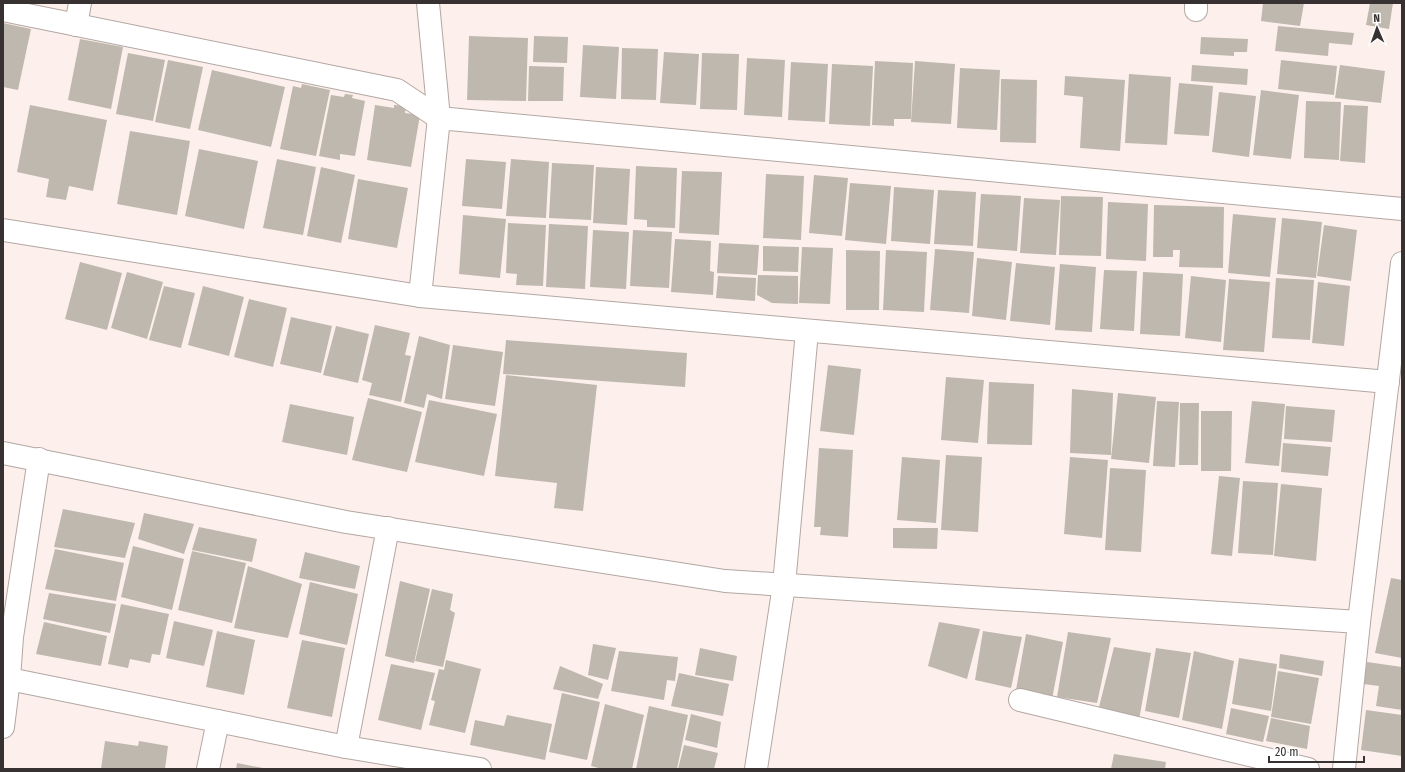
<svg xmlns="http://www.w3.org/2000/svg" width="1405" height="772" viewBox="0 0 1405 772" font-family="'Fira Sans Condensed',sans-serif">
	<rect width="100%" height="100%" fill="#fdf0ec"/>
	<!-- building -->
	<g fill="#bfb8af">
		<path d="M1263 3H1304L1300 26 1261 21Z"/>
		<path d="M1370 3H1393L1389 29 1366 25Z"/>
		<path d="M3 23 31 29 18 90 3 87Z"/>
		<path d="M1278 26 1354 33 1352 45 1329 43 1328 56 1275 51Z"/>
		<path d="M469 36 528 38 526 101 467 100Z"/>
		<path d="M534 36 568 37 567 63 533 62Z"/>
		<path d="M1201 37 1248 39 1247 52H1234V56L1200 54Z"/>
		<path d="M80 39 123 47 111 109 68 100Z"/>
		<path d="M583 45 619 47 616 99 580 97Z"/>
		<path d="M622 48 658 49 656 100 621 99Z"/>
		<path d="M664 52 699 54 696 105 660 103Z"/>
		<path d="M128 53 165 60 153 121 116 114Z"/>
		<path d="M702 53 739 54 737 110 700 109Z"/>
		<path d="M747 58 785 60 782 117 744 115Z"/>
		<path d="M168 60 203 67 190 129 155 122Z"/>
		<path d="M1281 60 1337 66 1334 95 1278 89Z"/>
		<path d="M875 61 913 63 911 119H894V126L872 125Z"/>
		<path d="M915 61 955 64 951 124 911 122Z"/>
		<path d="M791 62 828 64 825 122 788 120Z"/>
		<path d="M832 64 873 66 870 126 829 124Z"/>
		<path d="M1192 65 1248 69 1247 85 1191 81Z"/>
		<path d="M1340 65 1385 71 1381 103 1335 98Z"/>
		<path d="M529 66 564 67 563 101H528Z"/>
		<path d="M960 68 1000 70 997 130 957 128Z"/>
		<path d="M212 70 285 87 271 147 198 130Z"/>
		<path d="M1129 74 1171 77 1167 145 1125 143Z"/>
		<path d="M1065 76 1125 80 1120 151 1080 148 1083 97 1064 95Z"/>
		<path d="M1001 79 1037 80 1036 143 1000 142Z"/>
		<path d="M1179 83 1213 86 1209 136 1174 134Z"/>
		<path d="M302 84 330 90 316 156 280 149 293 86 301 88Z"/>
		<path d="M1261 90 1299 95 1291 159 1253 155Z"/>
		<path d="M1219 92 1256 96 1249 157 1212 152Z"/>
		<path d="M345 94 353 95 352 98 365 101 355 156 340 154V160L319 156 331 95 344 97Z"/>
		<path d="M1306 101 1341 102 1339 160 1304 158Z"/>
		<path d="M30 105 107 120 93 191 69 186 66 200 46 197 49 179 17 172Z"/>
		<path d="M375 105 394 108V105L406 106 405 113 420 115 411 167 367 160Z"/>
		<path d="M1344 105 1368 106 1365 163 1340 161Z"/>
		<path d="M130 131 190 141 177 215 117 204Z"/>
		<path d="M199 149 258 161 244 229 185 216Z"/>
		<path d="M277 159 316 167 303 235 263 228Z"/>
		<path d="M466 159 506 162 502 209 462 206Z"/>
		<path d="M511 159 549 162 546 218 506 216Z"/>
		<path d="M552 163 594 165 591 220 549 218Z"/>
		<path d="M636 166 677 168 675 228 647 227V220L634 219Z"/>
		<path d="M321 167 355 175 341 243 307 236Z"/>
		<path d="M596 167 630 169 627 225 593 223Z"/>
		<path d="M682 171 722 172 719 235 679 233Z"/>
		<path d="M766 174 804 176 801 240 763 238Z"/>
		<path d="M814 175 848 178 842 236 809 233Z"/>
		<path d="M358 179 408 188 397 248 348 239Z"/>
		<path d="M850 183 891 186 886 244 845 240Z"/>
		<path d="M894 187 934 190 930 244 891 241Z"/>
		<path d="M938 190 976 192 973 246 934 244Z"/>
		<path d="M981 194 1021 196 1017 251 977 248Z"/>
		<path d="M1061 196 1103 197 1101 256 1059 255Z"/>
		<path d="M1024 198 1060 200 1056 255 1020 253Z"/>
		<path d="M1108 202 1148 204 1146 261 1106 259Z"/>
		<path d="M1154 205 1224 207 1223 268 1179 267 1180 250H1173V257H1153Z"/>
		<path d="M1233 214 1276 218 1270 277 1228 273Z"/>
		<path d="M463 215 506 219 500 278 459 274Z"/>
		<path d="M1282 218 1322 222 1316 278 1277 274Z"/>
		<path d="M508 223 546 225 543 286 516 285 517 274 506 273Z"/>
		<path d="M549 224 588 226 585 289 546 287Z"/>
		<path d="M1324 225 1357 230 1351 281 1317 276Z"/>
		<path d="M593 230 629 232 626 289 590 287Z"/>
		<path d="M633 230 672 232 669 288 630 286Z"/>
		<path d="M675 239 711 241 710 271 714 272 713 295 671 292Z"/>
		<path d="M719 243 759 245 757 275 717 273Z"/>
		<path d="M763 246 799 247 798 272 763 271Z"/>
		<path d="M802 247 833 248 830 304 799 303Z"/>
		<path d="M935 249 974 252 969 313 930 310Z"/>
		<path d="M846 250 880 251 879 310H846Z"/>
		<path d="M886 250 927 252 924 312 883 310Z"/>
		<path d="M977 258 1012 262 1006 320 972 316Z"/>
		<path d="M80 262 122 273 107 330 65 319Z"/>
		<path d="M1016 263 1055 267 1050 325 1010 321Z"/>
		<path d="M1060 264 1096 267 1092 332 1055 330Z"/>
		<path d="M1104 270 1137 271 1134 331 1100 329Z"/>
		<path d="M127 272 163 282 147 339 111 328Z"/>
		<path d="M1143 272 1183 274 1180 336 1140 334Z"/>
		<path d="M758 275 798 276V304L772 303 757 295Z"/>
		<path d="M718 276 756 278 755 301 716 298Z"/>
		<path d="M1191 276 1226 280 1221 342 1185 338Z"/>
		<path d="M1276 278 1314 280 1310 340 1272 338Z"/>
		<path d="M1229 279 1270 282 1264 352 1223 350Z"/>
		<path d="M1318 282 1350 286 1344 346 1312 343Z"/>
		<path d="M164 286 195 293 181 348 149 340Z"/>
		<path d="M203 286 244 297 229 356 188 345Z"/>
		<path d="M249 299 287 308 273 367 234 357Z"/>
		<path d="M291 317 332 326 321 373 280 364Z"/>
		<path d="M375 325 410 333 405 355 411 356 401 402 369 395 372 383 362 380Z"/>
		<path d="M336 326 369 334 358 383 323 375Z"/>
		<path d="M419 336 450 345 442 399 427 394 424 408 404 403Z"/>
		<path d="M506 340 687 353 685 387 503 374Z"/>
		<path d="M453 345 503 352 495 406 445 399Z"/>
		<path d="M828 365 861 369 854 435 820 431Z"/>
		<path d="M506 375 597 385 583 511 554 508 557 483 495 476Z"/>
		<path d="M946 377 984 380 978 443 941 440Z"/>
		<path d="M989 382 1034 384 1032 445 987 444Z"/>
		<path d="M1072 389 1113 393 1111 455 1070 453Z"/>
		<path d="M1118 393 1156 397 1149 463 1111 459Z"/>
		<path d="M368 398 422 412 407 472 352 460Z"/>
		<path d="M429 400 497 414 484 476 415 462Z"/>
		<path d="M1157 401 1179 402 1175 467 1153 466Z"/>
		<path d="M1252 401 1285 404 1279 466 1245 463Z"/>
		<path d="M1180 403H1199L1198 465H1179Z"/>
		<path d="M290 404 354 417 347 455 282 442Z"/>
		<path d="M1286 406 1335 410 1332 442 1284 439Z"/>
		<path d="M1201 411H1232L1231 471H1201Z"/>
		<path d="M1283 443 1331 447 1328 476 1281 472Z"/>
		<path d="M819 448 853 450 848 537 820 535 821 527H814Z"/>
		<path d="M946 455 982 457 978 532 941 530Z"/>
		<path d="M902 457 940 460 936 523 897 520Z"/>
		<path d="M1070 457 1108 460 1102 538 1064 534Z"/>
		<path d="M1110 468 1146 470 1141 552 1105 550Z"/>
		<path d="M1219 476 1240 478 1232 556 1211 554Z"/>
		<path d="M1243 481 1278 483 1273 555 1238 553Z"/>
		<path d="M1281 484 1322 488 1316 561 1274 556Z"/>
		<path d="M63 509 135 523 125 558 54 547Z"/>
		<path d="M144 513 194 524 184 554 138 539Z"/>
		<path d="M199 527 257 539 252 562 192 550Z"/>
		<path d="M893 528H938L937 549 893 548Z"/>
		<path d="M133 546 184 559 172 610 121 597Z"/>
		<path d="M55 549 124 563 116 601 45 589Z"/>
		<path d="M192 551 246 563 232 623 178 610Z"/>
		<path d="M305 552 360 566 355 589 299 578Z"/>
		<path d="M248 566 302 584 288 638 234 628Z"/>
		<path d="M1391 578 1402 580V658L1375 653Z"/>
		<path d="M400 581 430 589 414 663 385 656Z"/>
		<path d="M310 582 358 594 347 645 299 634Z"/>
		<path d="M432 589 453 594 450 610 455 613 443 667 415 661Z"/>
		<path d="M49 593 116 604 110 633 43 619Z"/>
		<path d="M121 604 169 614 160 655 152 654 150 663 130 659 128 668 108 664Z"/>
		<path d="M174 621 213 630 204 666 166 658Z"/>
		<path d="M44 622 107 636 101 666 36 654Z"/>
		<path d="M939 622 980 629 967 679 928 666Z"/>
		<path d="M217 631 255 640 244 695 206 687Z"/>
		<path d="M983 631 1022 637 1011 688 975 680Z"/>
		<path d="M1068 632 1111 638 1097 703 1057 697Z"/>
		<path d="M1026 634 1063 642 1052 699 1016 690Z"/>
		<path d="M302 640 345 648 332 717 287 708Z"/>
		<path d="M593 644 616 648 608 680 588 675Z"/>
		<path d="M1114 647 1151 653 1139 720 1098 711Z"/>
		<path d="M700 648 737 656 733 681 695 675Z"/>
		<path d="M1156 648 1191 653 1179 718 1145 711Z"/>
		<path d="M619 651 678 657 675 681 667 680 664 700 611 691Z"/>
		<path d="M1194 651 1234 661 1222 729 1182 720Z"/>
		<path d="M1280 654 1324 661 1322 676 1279 668Z"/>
		<path d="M1239 658 1277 664 1271 711 1232 704Z"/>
		<path d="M446 660 481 669 465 733 429 725 435 701 431 700 439 669 444 670Z"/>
		<path d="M1367 662 1402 667V710L1376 706 1379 686 1363 684Z"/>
		<path d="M391 664 435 673 421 730 378 720Z"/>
		<path d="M560 666 603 684 598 699 553 689Z"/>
		<path d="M1278 671 1319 678 1311 724 1271 717Z"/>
		<path d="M679 673 729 684 723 716 671 706Z"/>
		<path d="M562 693 600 702 587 760 549 752Z"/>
		<path d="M605 704 644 715 632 769H602L591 766Z"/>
		<path d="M649 706 688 715 677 769H636Z"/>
		<path d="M1231 708 1269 716 1263 742 1226 734Z"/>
		<path d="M1366 710 1402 715V756L1361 750Z"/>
		<path d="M691 714 721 722 717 748 685 740Z"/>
		<path d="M507 715 552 724 545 760 470 745 475 720 504 726Z"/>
		<path d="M1271 718 1310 726 1307 749 1266 741Z"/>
		<path d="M105 741 138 746 139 741 168 746 165 769H101Z"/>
		<path d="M684 745 718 753 714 769H678Z"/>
		<path d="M1114 754 1166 762 1165 769H1111Z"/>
		<path d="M237 763 263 768V769H236Z"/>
	</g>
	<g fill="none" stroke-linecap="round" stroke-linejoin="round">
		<!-- minor casing -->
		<g stroke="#b3a7a3" stroke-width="24">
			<g id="minor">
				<path d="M428 3 439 118"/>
				<path d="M1196 3V10"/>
				<path d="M3 10 397 90 439 118"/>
				<path d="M76 25 80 3"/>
				<path d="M3 230 420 296 1388 382"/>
				<path d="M420 296 439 118 1402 209"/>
				<path d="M3 453 346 522 725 581 1359 622"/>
				<path d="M39 459 12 637 9 679 346 747 480 769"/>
				<path d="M1020 700 1308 769"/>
				<path d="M3 727 9 679"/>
				<path d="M346 747 388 528"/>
				<path d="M208 769 218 721"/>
				<path d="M756 769 784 585 807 331"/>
				<path d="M1344 769 1359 622 1402 263"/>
			</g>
		</g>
		<!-- minor -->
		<use href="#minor" stroke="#fff" stroke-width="22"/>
	</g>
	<!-- border -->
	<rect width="1405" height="772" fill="none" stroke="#373231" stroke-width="8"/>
	<!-- north arrow -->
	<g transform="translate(1377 28) rotate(358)" stroke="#ffffff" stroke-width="3" paint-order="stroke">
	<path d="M0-3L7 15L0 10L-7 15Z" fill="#373231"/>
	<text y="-6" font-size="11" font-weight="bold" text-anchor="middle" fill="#373231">N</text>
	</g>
	<!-- scale -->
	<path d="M1269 756v6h95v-6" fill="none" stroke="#373231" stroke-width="2"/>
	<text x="1275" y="756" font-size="12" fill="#373231" stroke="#ffffff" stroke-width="3" paint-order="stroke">20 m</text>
</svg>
